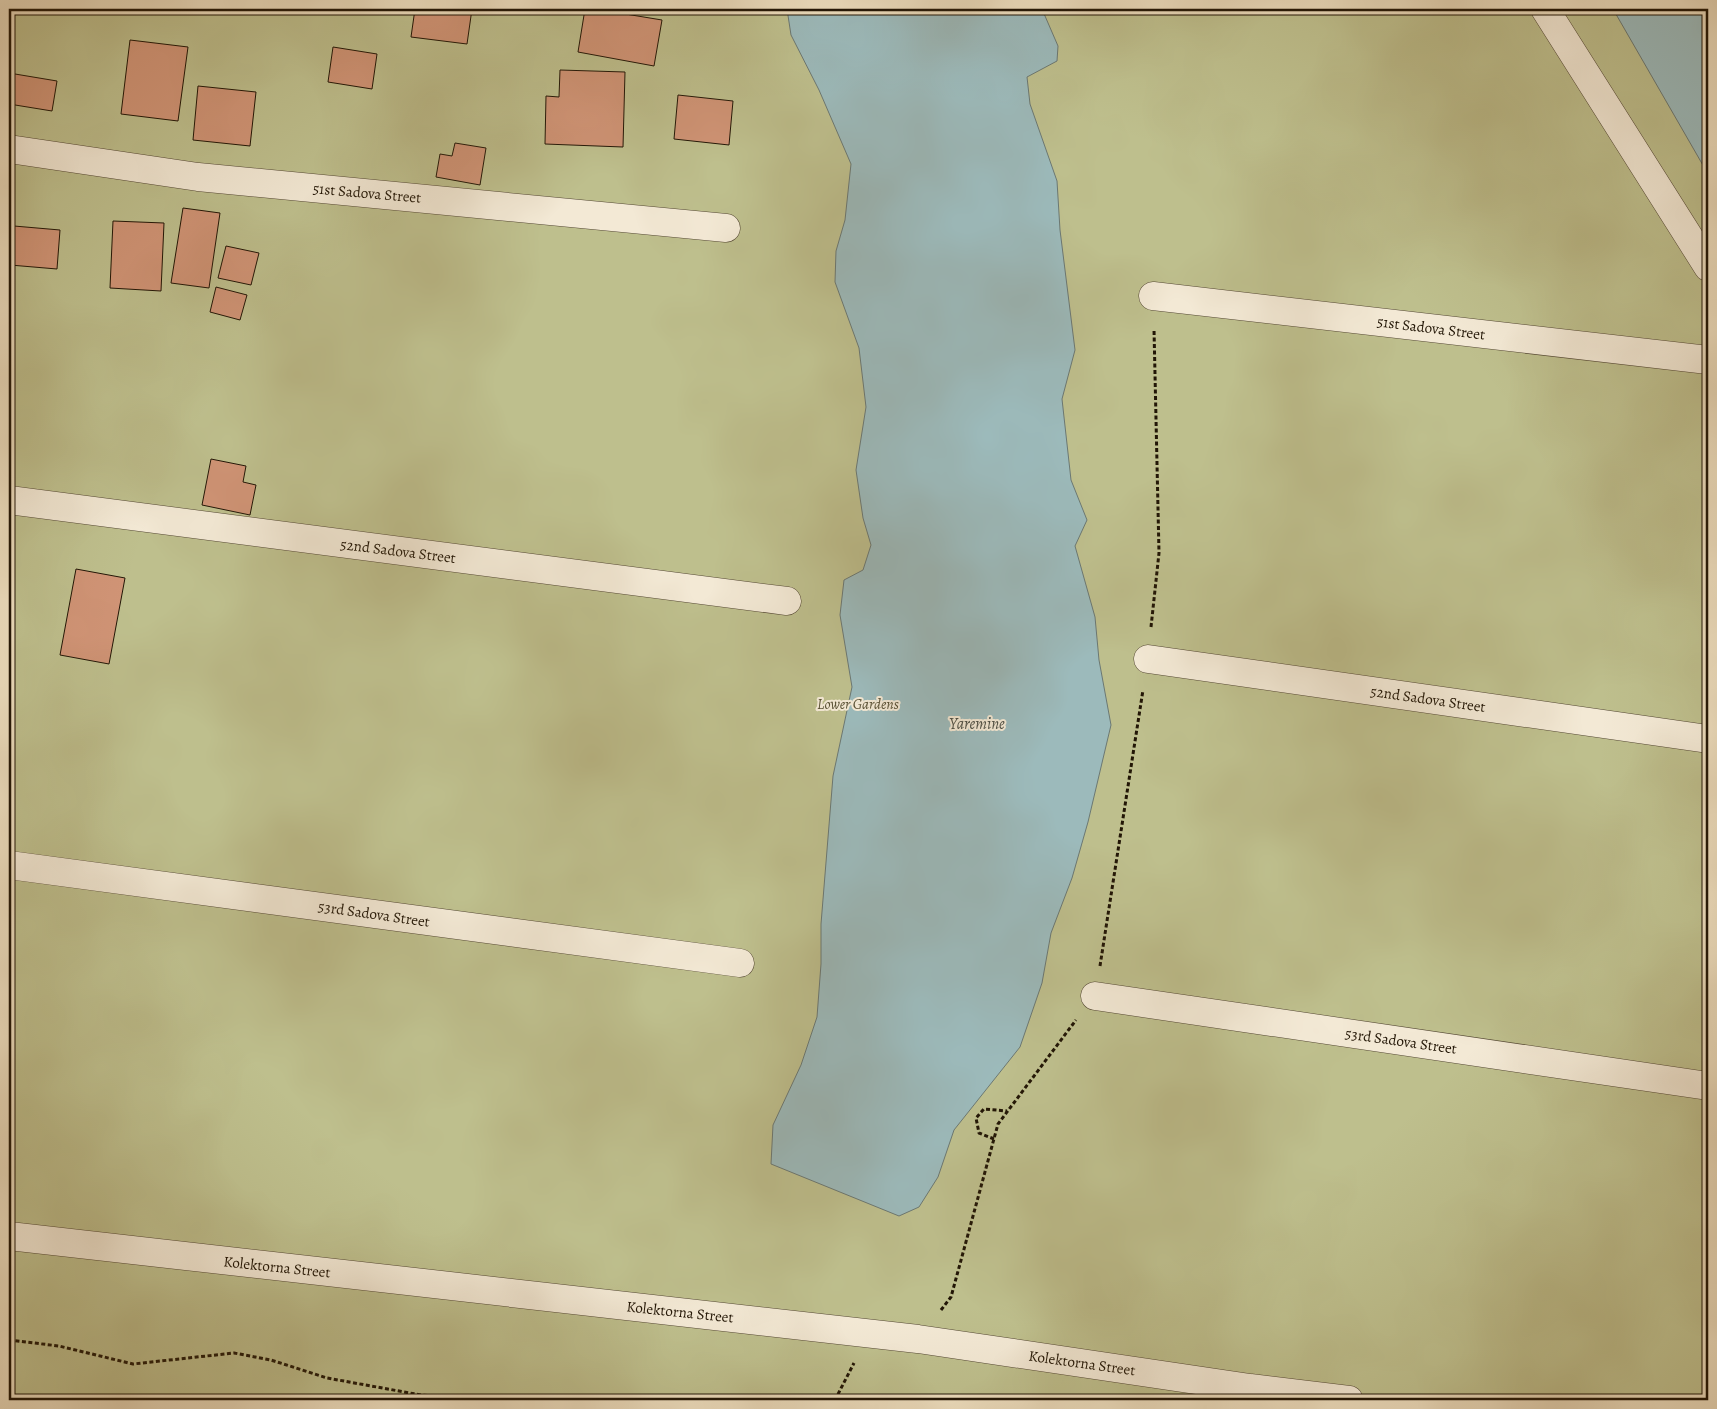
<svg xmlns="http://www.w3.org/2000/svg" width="1717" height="1409" viewBox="0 0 1717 1409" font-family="Alegreya,serif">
	<rect width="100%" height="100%" fill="#ecddbe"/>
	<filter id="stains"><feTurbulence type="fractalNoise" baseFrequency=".004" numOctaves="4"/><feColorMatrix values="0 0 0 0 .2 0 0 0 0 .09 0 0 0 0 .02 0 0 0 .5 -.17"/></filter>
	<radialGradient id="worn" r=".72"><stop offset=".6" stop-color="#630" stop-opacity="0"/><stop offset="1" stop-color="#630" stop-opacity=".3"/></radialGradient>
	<!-- green -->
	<rect fill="#bebf8d" stroke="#706a4a" x="9" y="9" width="1699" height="1391"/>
	<!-- water -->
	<g fill="#9cbabb" stroke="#6b7873">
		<path d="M787 9H1042L1058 46 1057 61 1027 77 1030 104 1057 181 1060 230 1075 350 1062 399 1071 480 1087 520 1075 546 1095 617 1099 660 1111 725 1088 822 1072 878 1051 933 1042 983 1020 1047 954 1130 938 1177 919 1207 899 1216 771 1164 773 1125 801 1065 817 1017 821 964V924L833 776 852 687 840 615 844 580 863 570 871 545 863 518 856 470 866 407 859 348 835 282 836 251 845 220 851 164 819 90 791 35Z"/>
		<path d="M1613 9H1706L1708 20V174Z"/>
	</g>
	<!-- building -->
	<g fill="#d09476" stroke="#221606">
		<path d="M415 9H472L467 44 411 37Z"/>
		<path d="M585 9H595L662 20 654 66 578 52Z"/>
		<path d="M130 40 188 47 178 121 121 114Z"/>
		<path d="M333 47 377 54 372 89 328 82Z"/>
		<path d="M560 70 625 72 623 147 545 144 546 96 559 97Z"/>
		<path d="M9 73 57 81 52 111 9 104Z"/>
		<path d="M198 86 256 92 250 146 193 140Z"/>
		<path d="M678 95 733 101 729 145 674 139Z"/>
		<path d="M455 143 486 148 480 185 436 177 440 154 452 156Z"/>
		<path d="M183 208 220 213 209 288 171 283Z"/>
		<path d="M113 221 164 223 161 291 110 288Z"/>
		<path d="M14 226 60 230 57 269 10 265Z"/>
		<path d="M226 246 259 253 251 285 218 278Z"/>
		<path d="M216 287 247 295 240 320 210 312Z"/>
		<path d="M211 459 246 466 243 482 256 485 250 515 202 505Z"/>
		<path d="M76 569 125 578 109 664 60 655Z"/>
	</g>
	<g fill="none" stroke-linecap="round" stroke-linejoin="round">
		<!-- minor casing -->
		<g stroke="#544834" stroke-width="29">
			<g id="minor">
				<path d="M1545 9 1708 267"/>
				<path d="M9 149 198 177 726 228"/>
				<path d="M1153 296 1708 360"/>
				<path d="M9 500 787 601"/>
				<path d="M1148 659 1708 739"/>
				<path d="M9 865 740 963"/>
				<path d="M1095 996 1708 1086"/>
				<path d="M9 1236 918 1339 1250 1388 1349 1400"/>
			</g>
		</g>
		<!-- path -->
		<g stroke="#221606" stroke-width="3" stroke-dasharray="4 2.5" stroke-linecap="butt">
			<path d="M1151 627 1159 553 1154 329"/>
			<path d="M1100 966 1143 690"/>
			<path d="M994 1139 979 1133 976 1118 984 1109 1007 1111"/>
			<path d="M941 1310 951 1297 998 1124 1076 1020"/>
			<path d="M9 1340 59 1346 133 1364 234 1353 271 1360 327 1378 421 1395 474 1400"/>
			<path d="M835 1400 854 1363"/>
		</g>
		<!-- minor -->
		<use href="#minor" stroke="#f3e9d5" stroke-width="28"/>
	</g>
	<g text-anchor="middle" stroke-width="4" stroke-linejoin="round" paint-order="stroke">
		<!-- street labels -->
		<g font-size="15" fill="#221606" stroke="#f3e9d5">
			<text transform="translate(367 193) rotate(5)" y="5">51st Sadova Street</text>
			<text transform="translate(1431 328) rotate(7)" y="5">51st Sadova Street</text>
			<text transform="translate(398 551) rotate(7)" y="5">52nd Sadova Street</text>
			<text transform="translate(1428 699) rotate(8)" y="5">52nd Sadova Street</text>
			<text transform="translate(374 914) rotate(8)" y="5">53rd Sadova Street</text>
			<text transform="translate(1401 1041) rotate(8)" y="5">53rd Sadova Street</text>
			<text transform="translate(277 1267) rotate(6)" y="5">Kolektorna Street</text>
			<text transform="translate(680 1312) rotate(6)" y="5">Kolektorna Street</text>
			<text transform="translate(1082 1363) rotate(8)" y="5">Kolektorna Street</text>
		</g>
		<!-- park labels -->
		<g font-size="15" font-style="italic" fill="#595135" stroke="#f3e9d5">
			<text x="858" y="709">Lower Gardens</text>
		</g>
		<!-- water labels -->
		<g font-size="16" font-style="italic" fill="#4d4f45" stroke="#f3e9d5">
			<text x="977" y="729">Yaremine</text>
		</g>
	</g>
	<!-- margin -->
	<rect width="1717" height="1409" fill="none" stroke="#ecddbe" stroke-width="30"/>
	<rect x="10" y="10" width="1697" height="1389" fill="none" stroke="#221606" stroke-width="2.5"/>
	<rect x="15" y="15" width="1687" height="1379" fill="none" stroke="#221606"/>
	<rect width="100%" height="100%" filter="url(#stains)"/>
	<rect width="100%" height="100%" fill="url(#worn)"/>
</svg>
